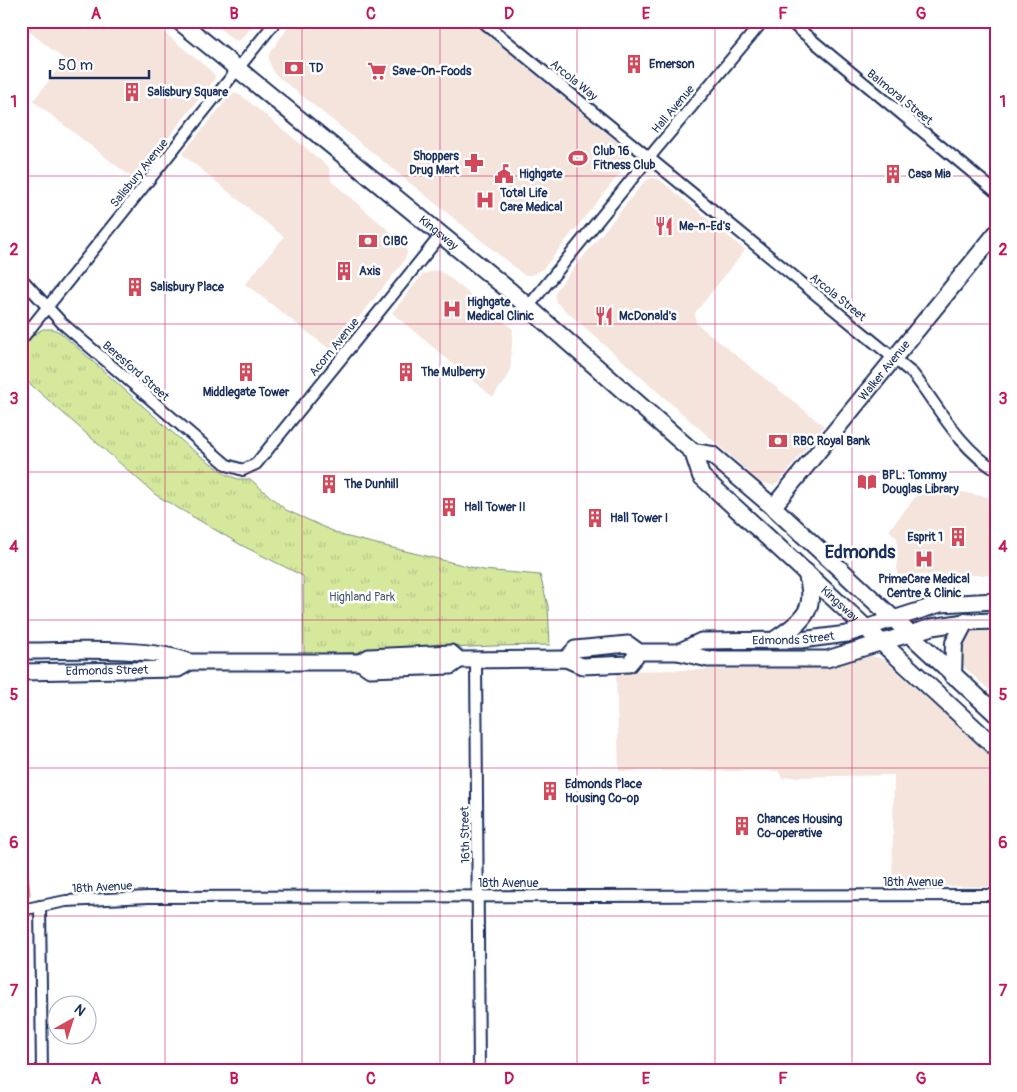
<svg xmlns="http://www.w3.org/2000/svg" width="1017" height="1092" viewBox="0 0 1017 1092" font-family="Pangolin,sans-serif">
	<defs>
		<pattern id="park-tufts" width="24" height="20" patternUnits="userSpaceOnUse" patternTransform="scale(1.25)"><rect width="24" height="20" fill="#d5e89c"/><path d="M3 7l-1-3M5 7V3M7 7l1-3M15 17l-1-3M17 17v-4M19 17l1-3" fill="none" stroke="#b6c789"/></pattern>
	</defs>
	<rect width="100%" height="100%" fill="#fff"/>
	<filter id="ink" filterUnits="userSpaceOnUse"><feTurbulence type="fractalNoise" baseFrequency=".02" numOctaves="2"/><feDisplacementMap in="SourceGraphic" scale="10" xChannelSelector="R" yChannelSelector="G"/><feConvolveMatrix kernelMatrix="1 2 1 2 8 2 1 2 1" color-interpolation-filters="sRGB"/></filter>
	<g filter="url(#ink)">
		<!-- built -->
		<g fill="#f4e4dc">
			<path d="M21 21H150L210 70 215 76 214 80 135 180 33 101 65 60 21 25Z"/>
			<path d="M211 21H258L239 41 232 39Z"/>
			<path d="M293 21H470L626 149 630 156 629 162 543 269 532 275H524L275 74 269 62V54Z"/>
			<path d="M234 93 242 96 329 167 331 181 406 245 407 254 402 264 332 351 245 284 284 237 182 154 229 97Z"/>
			<path d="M652 178 660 180 745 250 695 313 696 323 824 426 779 482 774 485 761 483 556 302 555 295 557 289 645 181Z"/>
			<path d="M435 270 445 274 513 329 510 373 493 397 392 313 422 275Z"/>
			<path d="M933 475 945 478 951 490 993 498 996 495V575H897V538L889 530Z"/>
			<path d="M996 628V696L964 667 959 661 957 649 971 630Z"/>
			<path d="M872 656 883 659 996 760V887L939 886 934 883 900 882 892 886 894 775 786 777 783 779 778 771H619L616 671 825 668Z"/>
		</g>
		<!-- park -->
		<g fill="url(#park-tufts)" stroke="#788c7d">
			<path d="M43 329H53L61 333 190 448 227 475 238 479H250L286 510 344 536 483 570 540 575 548 606 550 645 493 646 304 655 303 576 241 545 156 495 21 376C21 355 22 340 43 329Z"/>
			<path d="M21 796 30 895 21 897Z"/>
		</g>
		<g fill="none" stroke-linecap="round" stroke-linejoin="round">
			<!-- street casing -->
			<g stroke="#1b2f5e" stroke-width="14">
				<g id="street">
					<path d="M482 21 913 374C939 407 958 447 996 470"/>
					<path d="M789 21 996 192"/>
					<path d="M21 278 62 323 227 465 243 470 256 464 441 235"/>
					<path d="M528 307 657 148 763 21"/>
					<path d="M21 340 276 21"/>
					<path d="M476 660 479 1071"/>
					<path d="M40 906 42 1071"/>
					<path d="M21 910 66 901 148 897 996 895"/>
				</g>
			</g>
			<!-- secondary casing -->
			<g stroke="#1b2f5e" stroke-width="19">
				<g id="secondary">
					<path id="s1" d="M773 507 996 233"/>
					<path d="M21 651C68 651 149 646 190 662H360L369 657 451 653 459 660 566 659 582 666 629 664 639 652"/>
					<path id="s2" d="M678 652 701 641 801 640 847 634 940 604 996 601"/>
					<path d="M566 659 575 649 628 644 639 652H678L708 659H827L932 627 965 622 996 621"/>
					<path d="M360 662 370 669 451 666 459 660"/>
					<path id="s3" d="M21 672 178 669 190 662"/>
				</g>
			</g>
			<!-- primary casing -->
			<g stroke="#1b2f5e" stroke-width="20">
				<g id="primary">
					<path id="s4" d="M179 21 510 291 693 452 712 455 773 507 996 714"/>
					<path id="s5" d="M693 452 701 476 996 748"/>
					<path d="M776 639C805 620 818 608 806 572"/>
					<path d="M953 676 954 643 965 622"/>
				</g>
			</g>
			<!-- street -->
			<use href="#street" stroke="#fff" stroke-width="10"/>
			<!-- secondary -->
			<use href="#secondary" stroke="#fff" stroke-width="15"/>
			<!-- primary -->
			<use href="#primary" stroke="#fff" stroke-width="16"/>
		</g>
	</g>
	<!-- grid -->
	<path fill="none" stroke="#c2185b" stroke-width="1" stroke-opacity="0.55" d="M165 21V1071M302 21V1071M440 21V1071M577 21V1071M715 21V1071M852 21V1071M21 176H996M21 324H996M21 472H996M21 620H996M21 768H996M21 916H996"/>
	<!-- icons -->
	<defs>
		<g id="building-bare" transform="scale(1.5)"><path d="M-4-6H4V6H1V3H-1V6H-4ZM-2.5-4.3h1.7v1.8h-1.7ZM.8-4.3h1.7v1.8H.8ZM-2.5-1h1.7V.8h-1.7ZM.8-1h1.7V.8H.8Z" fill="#d1495b" stroke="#fff" stroke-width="2.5" paint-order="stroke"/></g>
		<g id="bank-bare" transform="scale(1.5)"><path d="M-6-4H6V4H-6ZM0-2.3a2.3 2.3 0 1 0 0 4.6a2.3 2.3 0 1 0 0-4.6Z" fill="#d1495b" stroke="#fff" stroke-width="2.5" paint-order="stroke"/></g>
		<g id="supermarket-bare" transform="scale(1.5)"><path d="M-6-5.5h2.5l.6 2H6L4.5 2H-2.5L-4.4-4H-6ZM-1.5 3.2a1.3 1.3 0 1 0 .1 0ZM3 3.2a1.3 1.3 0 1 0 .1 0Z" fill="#d1495b" stroke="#fff" stroke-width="2.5" paint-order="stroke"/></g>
		<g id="stadium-bare" transform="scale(1.5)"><path d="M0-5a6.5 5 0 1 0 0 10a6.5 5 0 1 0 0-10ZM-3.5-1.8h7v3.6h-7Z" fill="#d1495b" stroke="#fff" stroke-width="2.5" paint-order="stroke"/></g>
		<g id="pharmacy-bare" transform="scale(1.5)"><path d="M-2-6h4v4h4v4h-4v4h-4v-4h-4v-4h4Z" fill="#d1495b" stroke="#fff" stroke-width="2.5" paint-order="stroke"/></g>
		<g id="civic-bare" transform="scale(1.5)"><path d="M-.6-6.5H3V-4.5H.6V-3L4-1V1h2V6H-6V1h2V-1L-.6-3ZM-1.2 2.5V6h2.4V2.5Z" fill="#d1495b" stroke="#fff" stroke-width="2.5" paint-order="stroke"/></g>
		<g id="hospital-bare" transform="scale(1.5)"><path d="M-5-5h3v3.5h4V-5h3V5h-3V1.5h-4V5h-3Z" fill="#d1495b" stroke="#fff" stroke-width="2.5" paint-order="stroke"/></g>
		<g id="restaurant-bare" transform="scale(1.5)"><path d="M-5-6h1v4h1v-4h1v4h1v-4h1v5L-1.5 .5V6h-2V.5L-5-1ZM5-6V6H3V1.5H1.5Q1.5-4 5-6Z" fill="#d1495b" stroke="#fff" stroke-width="2.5" paint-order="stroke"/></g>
		<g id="library-bare" transform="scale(1.5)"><path d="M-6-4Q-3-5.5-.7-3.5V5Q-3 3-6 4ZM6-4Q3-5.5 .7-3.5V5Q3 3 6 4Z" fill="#d1495b" stroke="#fff" stroke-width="2.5" paint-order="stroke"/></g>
	</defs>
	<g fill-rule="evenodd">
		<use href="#building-bare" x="634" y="64"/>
		<use href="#bank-bare" x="294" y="68"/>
		<use href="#supermarket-bare" x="377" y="71"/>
		<use href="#building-bare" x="132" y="92"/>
		<use href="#stadium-bare" x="578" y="158"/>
		<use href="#pharmacy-bare" x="474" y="163"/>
		<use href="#civic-bare" x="504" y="174"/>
		<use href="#building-bare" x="893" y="174"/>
		<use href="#hospital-bare" x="485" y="200"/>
		<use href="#restaurant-bare" x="664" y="226"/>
		<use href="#bank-bare" x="368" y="241"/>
		<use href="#building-bare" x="344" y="271"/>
		<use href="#building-bare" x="135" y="287"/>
		<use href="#hospital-bare" x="452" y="309"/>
		<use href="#restaurant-bare" x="604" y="316"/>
		<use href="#building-bare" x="246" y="372"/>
		<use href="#building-bare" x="406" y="372"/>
		<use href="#bank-bare" x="778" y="441"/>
		<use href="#library-bare" x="867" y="482"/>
		<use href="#building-bare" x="329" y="484"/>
		<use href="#building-bare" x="449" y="507"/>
		<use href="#building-bare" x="595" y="518"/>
		<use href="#building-bare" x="958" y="537"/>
		<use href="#hospital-bare" x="924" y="559"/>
		<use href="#building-bare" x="550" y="791"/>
		<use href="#building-bare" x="742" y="826"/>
	</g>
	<g text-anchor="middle" stroke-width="5" stroke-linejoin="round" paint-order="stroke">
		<!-- poi labels -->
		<g font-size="12" font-weight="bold" fill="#1b2f5e" stroke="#fff" text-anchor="start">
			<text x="649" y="68">Emerson</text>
			<text x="309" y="72">TD</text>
			<text x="392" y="75">Save-On-Foods</text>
			<text x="147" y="96">Salisbury Square</text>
			<text x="593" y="155">Club 16<tspan x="593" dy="14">Fitness Club</tspan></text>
			<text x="459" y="160" text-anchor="end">Shoppers<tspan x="459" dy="14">Drug Mart</tspan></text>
			<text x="519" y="178">Highgate</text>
			<text x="908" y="178">Casa Mia</text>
			<text x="500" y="197">Total Life<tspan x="500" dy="14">Care Medical</tspan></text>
			<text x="679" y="230">Me-n-Ed's</text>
			<text x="383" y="245">CIBC</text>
			<text x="359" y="275">Axis</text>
			<text x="150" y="291">Salisbury Place</text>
			<text x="467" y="306">Highgate<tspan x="467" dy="14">Medical Clinic</tspan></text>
			<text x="619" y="320">McDonald's</text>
			<text x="421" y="376">The Mulberry</text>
			<text x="246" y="396" text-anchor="middle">Middlegate Tower</text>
			<text x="793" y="445">RBC Royal Bank</text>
			<text x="882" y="479">BPL: Tommy<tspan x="882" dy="14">Douglas Library</tspan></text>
			<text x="344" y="488">The Dunhill</text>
			<text x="464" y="511">Hall Tower II</text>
			<text x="610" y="522">Hall Tower I</text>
			<text x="943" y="541" text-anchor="end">Esprit 1</text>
			<text x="924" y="583" text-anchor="middle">PrimeCare Medical<tspan x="924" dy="14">Centre &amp; Clinic</tspan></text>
			<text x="565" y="788">Edmonds Place<tspan x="565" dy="14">Housing Co-op</tspan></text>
			<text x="757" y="823">Chances Housing<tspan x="757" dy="14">Co-operative</tspan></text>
		</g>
		<!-- street labels -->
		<g font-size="12" fill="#1b2f5e" stroke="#fff">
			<text transform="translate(574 80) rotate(39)" y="4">Arcola Way</text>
			<text transform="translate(900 97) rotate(39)" y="4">Balmoral Street</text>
			<text transform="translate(673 109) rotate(-50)" y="4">Hall Avenue</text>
			<text transform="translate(139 173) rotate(-51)" y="4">Salisbury Avenue</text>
			<text dy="4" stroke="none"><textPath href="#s4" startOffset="335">Kingsway</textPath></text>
			<text transform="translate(838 297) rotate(39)" y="4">Arcola Street</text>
			<text transform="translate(334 347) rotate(-51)" y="4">Acorn Avenue</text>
			<text dy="4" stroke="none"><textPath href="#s1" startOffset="176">Walker Avenue</textPath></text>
			<text transform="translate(136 371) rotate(41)" y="4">Beresford Street</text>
			<text dy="4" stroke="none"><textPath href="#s5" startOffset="214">Kingsway</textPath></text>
			<text dy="4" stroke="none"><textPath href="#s2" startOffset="118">Edmonds Street</textPath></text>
			<text dy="4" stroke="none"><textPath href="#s3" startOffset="86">Edmonds Street</textPath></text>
			<text transform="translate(465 835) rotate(-91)" y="4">16th Street</text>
			<text x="913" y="886">18th Avenue</text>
			<text x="508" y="887">18th Avenue</text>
			<text transform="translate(102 887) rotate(-3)" y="4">18th Avenue</text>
		</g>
		<!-- park labels -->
		<g font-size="12" fill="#4a5d6e" stroke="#fff">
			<text x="362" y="601">Highland Park</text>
		</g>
		<!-- district labels -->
		<g font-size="18" font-weight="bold" fill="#1b2f5e" stroke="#fff">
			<text x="860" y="558">Edmonds</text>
		</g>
	</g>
	<!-- margin -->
	<rect width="1017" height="1092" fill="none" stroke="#fff" stroke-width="55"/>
	<!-- north arrow -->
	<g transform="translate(72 1020) rotate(39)"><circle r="24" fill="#ffffff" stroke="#a4acbf"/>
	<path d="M0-4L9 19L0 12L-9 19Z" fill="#d1495b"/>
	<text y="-8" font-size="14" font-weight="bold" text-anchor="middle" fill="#1b2f5e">N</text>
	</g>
	<!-- scale -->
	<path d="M50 70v8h99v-8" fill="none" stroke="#1b2f5e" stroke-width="2.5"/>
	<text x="58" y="70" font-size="15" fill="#1b2f5e" stroke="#ffffff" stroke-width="4" paint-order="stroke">50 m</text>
	<rect x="28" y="28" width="962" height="1036" fill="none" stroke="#c2185b" stroke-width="2"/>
	<g font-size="16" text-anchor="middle" font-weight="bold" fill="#c2185b">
		<text x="96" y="19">A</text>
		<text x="234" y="19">B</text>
		<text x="371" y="19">C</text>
		<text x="509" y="19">D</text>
		<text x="646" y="19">E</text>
		<text x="783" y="19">F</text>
		<text x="921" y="19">G</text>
		<text x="14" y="107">1</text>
		<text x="1003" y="107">1</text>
		<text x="14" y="255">2</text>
		<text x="1003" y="255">2</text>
		<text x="14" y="404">3</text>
		<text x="1003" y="404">3</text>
		<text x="14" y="552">4</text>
		<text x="1003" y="552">4</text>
		<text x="14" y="700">5</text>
		<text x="1003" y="700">5</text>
		<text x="14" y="848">6</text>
		<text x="1003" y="848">6</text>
		<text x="14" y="996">7</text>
		<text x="1003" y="996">7</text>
		<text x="96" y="1084">A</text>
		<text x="234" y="1084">B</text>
		<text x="371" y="1084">C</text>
		<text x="509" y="1084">D</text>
		<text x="646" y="1084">E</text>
		<text x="783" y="1084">F</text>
		<text x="921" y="1084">G</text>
	</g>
</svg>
